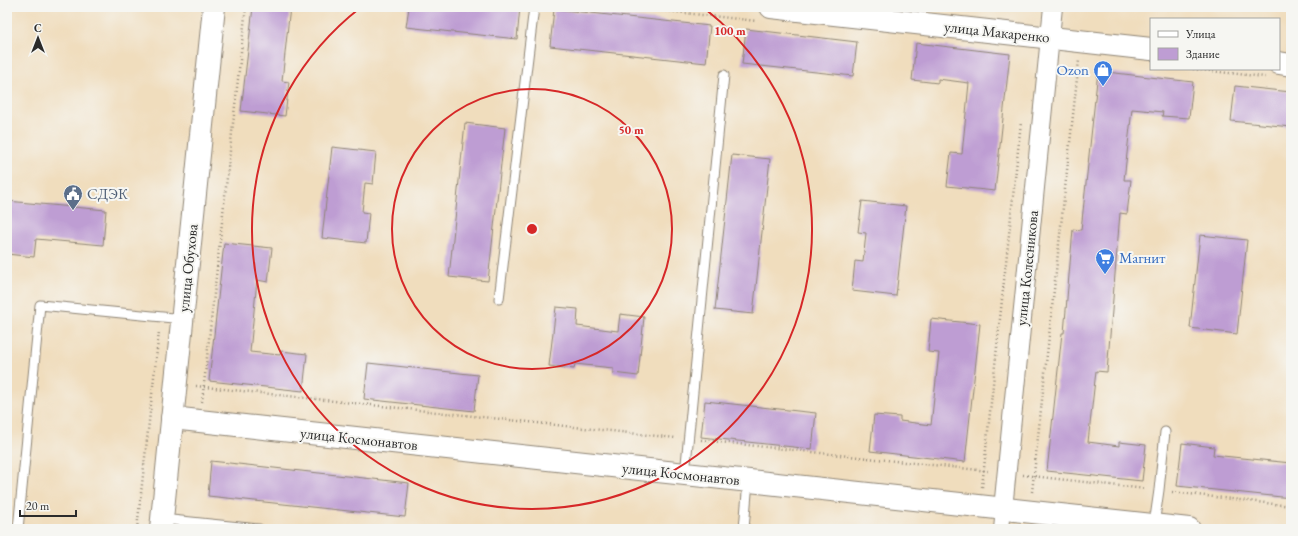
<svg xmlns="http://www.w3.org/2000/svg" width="1298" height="536" viewBox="0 0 1298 536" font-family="'EB Garamond',serif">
	<rect width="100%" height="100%" fill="#f6f6f2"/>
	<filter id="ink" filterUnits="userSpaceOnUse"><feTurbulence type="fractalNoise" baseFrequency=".025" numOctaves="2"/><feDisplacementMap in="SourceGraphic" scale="8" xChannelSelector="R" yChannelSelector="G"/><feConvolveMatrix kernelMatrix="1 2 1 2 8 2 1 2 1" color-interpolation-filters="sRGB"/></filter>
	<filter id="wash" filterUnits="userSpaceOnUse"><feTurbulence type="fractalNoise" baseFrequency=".012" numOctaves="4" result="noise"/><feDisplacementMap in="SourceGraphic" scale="16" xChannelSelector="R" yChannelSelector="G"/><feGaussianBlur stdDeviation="0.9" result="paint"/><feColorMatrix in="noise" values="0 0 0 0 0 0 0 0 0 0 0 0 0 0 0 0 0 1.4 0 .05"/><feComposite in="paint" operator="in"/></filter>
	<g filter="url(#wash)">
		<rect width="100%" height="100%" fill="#f0ddbd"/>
		<g id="blocks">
			<!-- building -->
			<g fill="#be9dd3">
				<path d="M253 7H290L282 81 289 82 285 116 241 111Z"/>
				<path d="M409 7H520L517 39 406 27Z"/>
				<path d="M554 9 710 26 706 63 550 46Z"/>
				<path d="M746 29 857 42 853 76 742 64Z"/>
				<path d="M916 43 1010 54 995 191 947 186 951 153 962 154 969 83 938 79V83L912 80Z"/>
				<path d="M1098 71 1193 82 1189 118 1162 116 1163 112 1132 109 1124 180H1131L1127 214 1120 213 1107 372 1096 371 1088 442 1119 446V442L1146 445 1142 481 1047 471 1062 333H1064L1073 229 1081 230Z"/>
				<path d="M1235 86 1291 92V127L1231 121Z"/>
				<path d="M465 123 505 128 488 281 449 277Z"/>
				<path d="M332 147 376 152 373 184 365 183 362 212 369 213 366 243 322 238Z"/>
				<path d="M732 155 770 159 753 314 715 310Z"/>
				<path d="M7 201 106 210 103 245 36 239 34 257 7 254Z"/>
				<path d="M862 201 906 206 896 296 852 291 855 261 863 262 866 233 858 232Z"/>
				<path d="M1200 235 1247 240 1237 334 1190 328Z"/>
				<path d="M224 243 272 248 268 282 257 280 250 352 280 355 281 351 307 354 303 391 209 381Z"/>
				<path d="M556 307 578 309 577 326 618 331 620 314 644 317 638 376 613 373V368L575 364 574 369 549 366Z"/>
				<path d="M931 319 980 324 965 462 870 451 874 415 900 417V421L931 425 939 353 928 352Z"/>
				<path d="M368 363 478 375 474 411 364 399Z"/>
				<path d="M705 401 816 413 812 449 701 437Z"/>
				<path d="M1182 443 1214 447 1213 455 1291 463V498L1177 486Z"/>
				<path d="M211 461 409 483 405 517 208 496Z"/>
			</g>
		</g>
	</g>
	<g filter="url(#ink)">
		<use href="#blocks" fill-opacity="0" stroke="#8e8474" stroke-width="1"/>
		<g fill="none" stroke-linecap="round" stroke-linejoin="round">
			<!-- service casing -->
			<g stroke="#8e8474" stroke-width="11">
				<g id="service">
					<path d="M499 299 534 7"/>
					<path d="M685 474 724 75"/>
					<path d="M162 519 259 529"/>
					<path d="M1154 525 1159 490 1165 432"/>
					<path d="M18 529 40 305 183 319"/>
					<path d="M744 529 748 481"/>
				</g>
			</g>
			<!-- pedestrian casing -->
			<g stroke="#8e8474" stroke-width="16">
				<path id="pedestrian" d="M1001 529 1003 509"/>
			</g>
			<!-- minor casing -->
			<g stroke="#8e8474" stroke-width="20">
				<path id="minor" d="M1003 509 1053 7"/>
			</g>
			<!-- tertiary casing -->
			<g stroke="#8e8474" stroke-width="24">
				<path id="tertiary" d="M172 418 1189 529"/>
			</g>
			<!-- secondary casing -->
			<g stroke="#8e8474" stroke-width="24">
				<g id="secondary">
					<path d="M771 7 1151 49"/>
					<path d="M1279 63 1291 65"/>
					<path d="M161 529 214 7"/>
				</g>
			</g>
			<!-- path -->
			<g stroke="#8e8474" stroke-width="2.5" stroke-dasharray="1 3" stroke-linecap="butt">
				<path d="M630 7 757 21"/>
				<path d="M1193 69 1265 77"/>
				<path d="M196 386 676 438"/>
				<path d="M202 402 246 7"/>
				<path d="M701 440 988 471"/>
				<path d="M1023 475 1146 489"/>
				<path d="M982 487 1021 122"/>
				<path d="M1032 492 1079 60"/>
				<path d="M1172 492 1291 506"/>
				<path d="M137 529 159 332"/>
			</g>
			<!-- service -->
			<use href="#service" stroke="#fff" stroke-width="9"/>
			<!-- pedestrian -->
			<use href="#pedestrian" stroke="#fff" stroke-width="14"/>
			<!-- minor -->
			<use href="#minor" stroke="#fff" stroke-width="18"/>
			<!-- tertiary -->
			<use href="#tertiary" stroke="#fff" stroke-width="22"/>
			<!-- secondary -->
			<use href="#secondary" stroke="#fff" stroke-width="22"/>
		</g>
	</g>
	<!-- distance rings -->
	<g fill="none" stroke="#d62828" stroke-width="2">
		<circle cx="532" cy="229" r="140"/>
		<path d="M704 8A280 280 0 1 1 360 8"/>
	</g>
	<!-- icons -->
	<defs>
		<g id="shop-pin" transform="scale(1)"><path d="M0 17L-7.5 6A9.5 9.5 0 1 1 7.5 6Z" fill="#3f7fe0" stroke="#f6f6f2"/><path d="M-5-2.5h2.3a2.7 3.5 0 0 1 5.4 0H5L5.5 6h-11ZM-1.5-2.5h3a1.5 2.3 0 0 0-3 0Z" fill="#fff"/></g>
		<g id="civic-pin" transform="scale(1)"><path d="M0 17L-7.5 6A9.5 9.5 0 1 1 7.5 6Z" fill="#5c6f8a" stroke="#f6f6f2"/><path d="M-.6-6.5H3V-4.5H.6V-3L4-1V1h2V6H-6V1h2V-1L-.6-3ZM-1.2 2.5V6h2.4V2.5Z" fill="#fff"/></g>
		<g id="supermarket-pin" transform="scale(1)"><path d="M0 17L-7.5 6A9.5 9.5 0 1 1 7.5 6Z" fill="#3f7fe0" stroke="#f6f6f2"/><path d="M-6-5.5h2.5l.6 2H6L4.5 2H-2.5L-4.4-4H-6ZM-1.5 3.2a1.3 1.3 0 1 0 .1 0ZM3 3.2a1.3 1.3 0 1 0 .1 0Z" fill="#fff"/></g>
	</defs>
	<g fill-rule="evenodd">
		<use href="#shop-pin" x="1103" y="70"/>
		<use href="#civic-pin" x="73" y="194"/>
		<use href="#supermarket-pin" x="1105" y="258"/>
	</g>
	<g text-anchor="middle" stroke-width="4" stroke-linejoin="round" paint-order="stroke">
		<!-- street labels -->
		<g font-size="15" fill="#2b2b2b" stroke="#f6f6f2">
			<text transform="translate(997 32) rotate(6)" y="5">улица Макаренко</text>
			<text transform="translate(188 268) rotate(-84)" y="5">улица Обухова</text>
			<text transform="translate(1027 268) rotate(-84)" y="5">улица Колесникова</text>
			<text transform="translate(359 439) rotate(6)" y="5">улица Космонавтов</text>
			<text transform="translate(681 474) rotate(6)" y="5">улица Космонавтов</text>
		</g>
		<!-- shop labels -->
		<g font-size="15" fill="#366cbe" stroke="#f6f6f2" text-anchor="end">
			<text x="1089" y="75">Ozon</text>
			<text x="1119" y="263" text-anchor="start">Магнит</text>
		</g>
		<!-- service labels -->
		<g font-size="15" fill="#4e5e75" stroke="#f6f6f2" text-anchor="start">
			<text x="87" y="199">СДЭК</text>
		</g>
	</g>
	<circle cx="532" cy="229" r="6" fill="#d62828" stroke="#f6f6f2" stroke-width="2"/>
	<g font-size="12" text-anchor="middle" font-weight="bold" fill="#d62828" stroke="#f6f6f2" stroke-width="4" stroke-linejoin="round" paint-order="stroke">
		<text x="730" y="35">100 m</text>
		<text x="631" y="134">50 m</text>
	</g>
	<!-- margin -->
	<rect width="1298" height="536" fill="none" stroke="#f6f6f2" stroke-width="24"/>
	<!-- legend -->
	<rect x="1150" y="18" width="130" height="52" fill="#f6f6f2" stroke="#a5a5a2"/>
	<rect x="1158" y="31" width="20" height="6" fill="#ffffff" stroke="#a5a5a2"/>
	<text x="1186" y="38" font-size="12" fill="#2b2b2b">Улица</text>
	<rect x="1158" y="48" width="20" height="12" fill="#be9dd3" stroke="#a5a5a2"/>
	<text x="1186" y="58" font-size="12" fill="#2b2b2b">Здание</text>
	<!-- north arrow -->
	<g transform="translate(38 38)" stroke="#f6f6f2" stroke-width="3" paint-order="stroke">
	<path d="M0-3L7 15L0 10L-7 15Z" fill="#2b2b2b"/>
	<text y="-6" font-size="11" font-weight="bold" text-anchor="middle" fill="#2b2b2b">С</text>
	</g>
	<!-- scale -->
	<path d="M20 510v6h56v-6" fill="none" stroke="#2b2b2b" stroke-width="2"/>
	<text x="26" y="510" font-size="12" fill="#2b2b2b" stroke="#f6f6f2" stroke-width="3" paint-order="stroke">20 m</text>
</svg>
